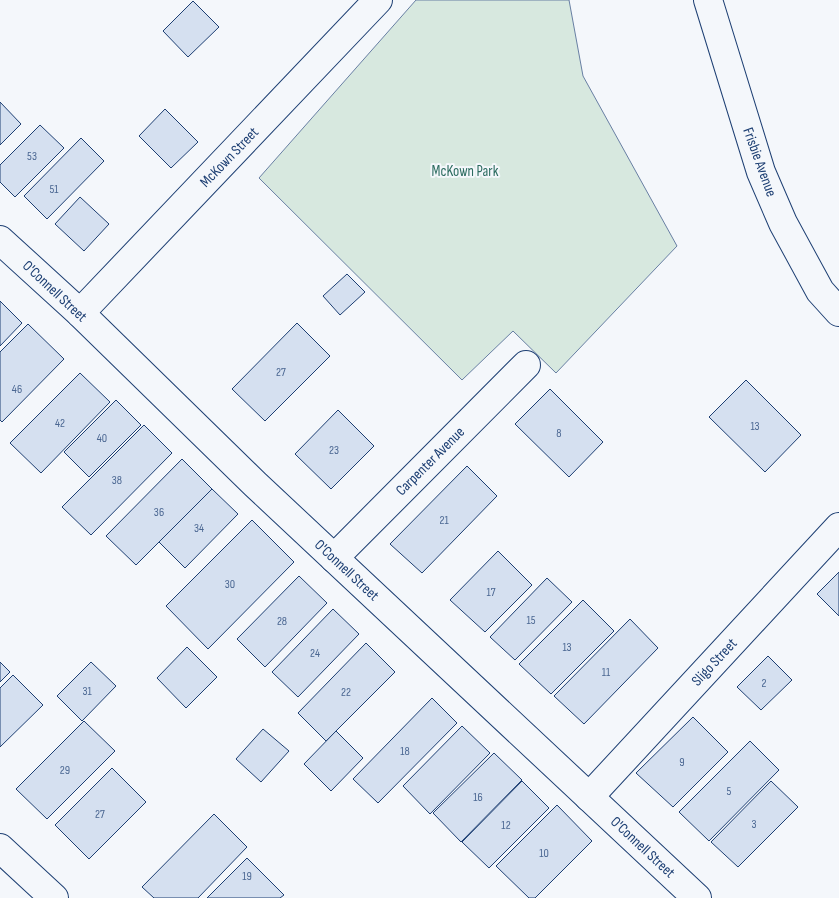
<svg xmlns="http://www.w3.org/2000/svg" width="839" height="898" viewBox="0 0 839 898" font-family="'Sofia Sans Condensed',sans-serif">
	<rect width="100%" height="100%" fill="#f4f7fb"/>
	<!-- green -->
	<path fill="#d7e8df" stroke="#687fa3" d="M416 0H569L583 76 677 246 556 373 513 331 462 380 259 178Z"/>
	<!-- building -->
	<g fill="#d5e0f0" stroke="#1d3f73">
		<path d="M193 1 219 27 188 57 163 31Z"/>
		<path d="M0 102 21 124 0 145Z"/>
		<path d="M165 109 198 142 171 168 139 136Z"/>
		<path d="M40 125 64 148 15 197 0 182V165Z"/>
		<path d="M81 138 104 161 47 219 24 196Z"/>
		<path d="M80 197 109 224 84 251 55 224Z"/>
		<path d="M347 274 365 292 340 315 323 296Z"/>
		<path d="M0 301 22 323 0 346Z"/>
		<path d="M297 323 330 356 265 421 232 389Z"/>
		<path d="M28 324 64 359 2 422 0 420V352Z"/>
		<path d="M80 373 110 402 41 473 10 443Z"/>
		<path d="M746 380 801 435 765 472 709 417Z"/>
		<path d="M550 389 603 442 569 477 515 424Z"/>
		<path d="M116 400 141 425 89 477 64 452Z"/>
		<path d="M338 410 374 446 331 489 295 454Z"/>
		<path d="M144 425 172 453 91 535 62 507Z"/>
		<path d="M182 459 212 489 136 565 106 536Z"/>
		<path d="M467 466 497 496 422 573 390 544Z"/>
		<path d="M212 489 238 514 185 568 159 542Z"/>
		<path d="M252 520 294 562 208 649 166 606Z"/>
		<path d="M498 551 532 585 485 632 450 600Z"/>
		<path d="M839 572V616L817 594Z"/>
		<path d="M299 576 327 603 265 667 237 639Z"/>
		<path d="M547 578 572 602 515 660 490 637Z"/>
		<path d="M583 600 614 631 551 694 519 664Z"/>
		<path d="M333 609 359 634 298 697 272 672Z"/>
		<path d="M630 619 658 648 584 724 554 696Z"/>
		<path d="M366 643 395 672 326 741 298 713Z"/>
		<path d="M187 647 217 677 186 708 157 678Z"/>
		<path d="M768 656 792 680 761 710 737 687Z"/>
		<path d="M0 662 10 672 0 682Z"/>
		<path d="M91 662 116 686 82 721 57 696Z"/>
		<path d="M13 675 43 705 0 747V688Z"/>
		<path d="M432 698 457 723 378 803 353 779Z"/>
		<path d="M693 717 728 752 673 807 636 773Z"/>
		<path d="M84 721 115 751 47 819 16 789Z"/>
		<path d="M462 726 490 753 430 814 403 786Z"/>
		<path d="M263 729 289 751 261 782 236 759Z"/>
		<path d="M336 731 363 758 331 791 304 764Z"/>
		<path d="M750 741 779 770 709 841 679 812Z"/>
		<path d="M494 753 522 780 461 842 433 813Z"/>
		<path d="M112 768 146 802 89 859 55 825Z"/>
		<path d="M522 781 549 808 489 868 462 842Z"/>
		<path d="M771 781 798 807 738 867 711 842Z"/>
		<path d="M557 805 592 841 535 898H529L496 866Z"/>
		<path d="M214 814 247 847 198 898H154L142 887Z"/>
		<path d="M247 858 284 895 280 898H207Z"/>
	</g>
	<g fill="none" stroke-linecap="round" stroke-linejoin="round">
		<!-- street casing -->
		<g stroke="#1d3f73" stroke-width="30">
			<g id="street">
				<path d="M0 240 80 313 255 484 697 898"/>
				<path d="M80 313 378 0"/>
				<path d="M334 558 526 365"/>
				<path d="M589 797 839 527"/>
				<path d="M0 848 54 898"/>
			</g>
		</g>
		<!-- secondary casing -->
		<g stroke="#1d3f73" stroke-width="30">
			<path id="secondary" d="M708 0 761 172 783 223 820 291 839 312"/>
		</g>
		<!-- street -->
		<use href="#street" stroke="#f4f7fb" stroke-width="28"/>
		<!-- secondary -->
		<use href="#secondary" stroke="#f4f7fb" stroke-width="28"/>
	</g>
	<g text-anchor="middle" stroke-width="4" stroke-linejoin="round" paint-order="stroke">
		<!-- number labels -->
		<g font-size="12" fill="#4b6792">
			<text x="32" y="160">53</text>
			<text x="54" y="193">51</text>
			<text x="281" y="376">27</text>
			<text x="17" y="393">46</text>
			<text x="60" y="427">42</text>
			<text x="755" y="430">13</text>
			<text x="559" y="437">8</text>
			<text x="102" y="442">40</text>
			<text x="334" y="454">23</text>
			<text x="117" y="484">38</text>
			<text x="159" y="516">36</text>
			<text x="444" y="524">21</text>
			<text x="199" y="532">34</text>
			<text x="230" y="588">30</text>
			<text x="491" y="596">17</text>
			<text x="531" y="624">15</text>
			<text x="282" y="625">28</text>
			<text x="567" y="651">13</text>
			<text x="315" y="657">24</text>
			<text x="606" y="676">11</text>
			<text x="764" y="687">2</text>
			<text x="87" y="695">31</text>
			<text x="346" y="696">22</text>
			<text x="405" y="755">18</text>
			<text x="682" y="766">9</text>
			<text x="65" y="774">29</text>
			<text x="729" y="795">5</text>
			<text x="478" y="801">16</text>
			<text x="100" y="818">27</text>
			<text x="754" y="828">3</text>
			<text x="506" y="829">12</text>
			<text x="544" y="857">10</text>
			<text x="247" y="880">19</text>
		</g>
		<!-- street labels -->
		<g font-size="15" fill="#1d3f73" stroke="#f4f7fb">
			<text transform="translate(229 157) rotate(-46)" y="5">McKown Street</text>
			<text transform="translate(760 162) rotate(70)" y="5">Frisbie Avenue</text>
			<text transform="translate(55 291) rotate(43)" y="5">O'Connell Street</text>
			<text transform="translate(430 461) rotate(-45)" y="5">Carpenter Avenue</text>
			<text transform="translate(347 570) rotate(43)" y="5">O'Connell Street</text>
			<text transform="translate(714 662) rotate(-47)" y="5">Sligo Street</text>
			<text transform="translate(643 847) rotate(43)" y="5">O'Connell Street</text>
		</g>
		<!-- park labels -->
		<g font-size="15" fill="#2c6c60" stroke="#f4f7fb">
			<text x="465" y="176">McKown Park</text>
		</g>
	</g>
</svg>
